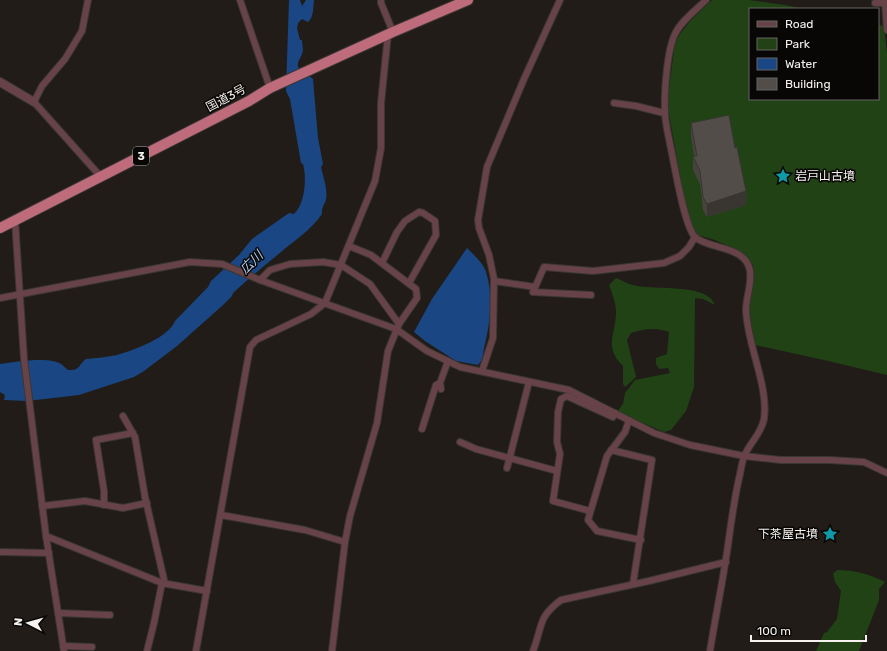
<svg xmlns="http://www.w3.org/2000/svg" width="887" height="651" viewBox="0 0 887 651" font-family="Rubik,'Noto Sans JP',sans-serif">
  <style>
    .green { fill: #204215 }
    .water { fill: #1a4783 }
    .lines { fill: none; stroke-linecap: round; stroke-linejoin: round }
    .minor-casing { stroke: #3a3632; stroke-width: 8 }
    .tertiary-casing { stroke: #3a3632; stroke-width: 10 }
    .trunk-casing { stroke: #3a3632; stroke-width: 12 }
    .minor { stroke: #674348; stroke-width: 6 }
    .tertiary { stroke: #674348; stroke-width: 8 }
    .trunk { stroke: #be6c7b; stroke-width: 10 }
    .wall { fill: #47423e }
    .shaded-wall { fill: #393632 }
    .building { fill: #524d48; stroke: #393632 }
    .labels { text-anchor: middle; stroke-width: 3; stroke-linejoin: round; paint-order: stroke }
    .shield { fill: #090706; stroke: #aeaba8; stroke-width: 1 }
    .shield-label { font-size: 11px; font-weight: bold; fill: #f4f1ee }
    .street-label { font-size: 12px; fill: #f4f1ee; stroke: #090706 }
    .poi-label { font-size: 12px; fill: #f4f1ee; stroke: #090706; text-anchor: start }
    .water-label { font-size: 13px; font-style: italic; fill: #b3cdf0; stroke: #090706 }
  </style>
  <rect width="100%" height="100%" fill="#211c18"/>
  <g class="green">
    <path d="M 712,0 L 749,0 L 785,5 L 805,9 L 750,9 L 750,99 L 878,99 L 878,25 L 884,26 L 887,53 L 887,375 L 824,360 L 755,345 L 749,315 L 754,273 L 753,265 L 742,253 L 715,240 L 698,235 L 693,228 L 684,198 L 669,114 L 668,95 L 675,43 L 680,34 L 691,20 Z"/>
    <path d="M 616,278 C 622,280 627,284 633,285 C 653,291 707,282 715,305 L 703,299 L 695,298 L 694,387 L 686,411 L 671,430 L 664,432 L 617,412 L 623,404 L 625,393 L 635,380 L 670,373 L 668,368 L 659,369 L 656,364 L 656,358 L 667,354 L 669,332 C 654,327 645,329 631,333 L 627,340 L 636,377 L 625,387 L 623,384 L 623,366 C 603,346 616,335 616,312 C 616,303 612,293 609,285 Z"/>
    <path d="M 837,570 C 854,570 870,574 885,582 L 879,589 L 879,600 L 859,651 L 816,651 L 824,633 L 827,632 L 837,619 L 841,591 L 835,582 L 833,574 Z"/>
  </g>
  <g class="water">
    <path d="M 289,0 L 300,0 L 302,6 L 306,0 L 314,0 C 313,7 314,17 308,22 L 302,19 L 298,23 L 297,28 L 300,40 L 302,40 C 302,45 304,50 302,54 C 300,59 297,62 298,67 L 313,79 L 318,138 L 323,164 L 321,167 C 323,177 328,189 326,199 C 325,204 321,208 322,214 C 311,230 295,240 281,252 C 264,266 248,279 233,293 L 232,296 L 223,305 L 177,346 L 144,371 L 134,377 L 79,395 L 27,401 L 4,400 L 5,395 L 0,392 L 0,364 C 13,362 50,356 61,364 C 63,365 65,368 68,370 C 80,371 78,365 86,359 C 97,358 107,357 117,355 C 134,350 168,338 175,321 L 208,287 L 211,281 L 239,255 L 252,239 L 289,213 L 294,214 C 305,204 307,178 303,164 L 301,163 L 290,99 L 286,91 Z"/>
    <path d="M 467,248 C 473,254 484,264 486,272 C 494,297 490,324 484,348 C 483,355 483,360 478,365 L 456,361 L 425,341 L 414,332 L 432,299 Z"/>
  </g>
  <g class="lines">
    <g class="minor-casing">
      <g id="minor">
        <path d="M 88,0 L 82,31 L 65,59 L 42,86 L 34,102 L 101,177"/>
        <path d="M 240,0 L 270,88"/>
        <path d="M 381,0 L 381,3 L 393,32"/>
        <path d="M 706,0 C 696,10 681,21 675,34 C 667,50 664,94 665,112 C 665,122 668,133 670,144 C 674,162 684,226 695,237 C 709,250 746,245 750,271 C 752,284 746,297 746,310 C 747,345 769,386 764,419 C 761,435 749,443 744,457 C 742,462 741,469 740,474 C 735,495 732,516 729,538 C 724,576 716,613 710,651"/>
        <path d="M 885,0 L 887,30"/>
        <path d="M 875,3 L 885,3"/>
        <path d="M 614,103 L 636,106 L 664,113"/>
        <path d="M 15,220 L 24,359 L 46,536 L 64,651"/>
        <path d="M 382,263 L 397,232 L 405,221 L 419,212 L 423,213 L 435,221 L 436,235 L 409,283"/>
        <path d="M 260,280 L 270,270 L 290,264 L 323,262 L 341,265 L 370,284 L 399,324"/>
        <path d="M 494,281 L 535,287"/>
        <path d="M 591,295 L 533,292 L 544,267 L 593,271 L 664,263 L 680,256 L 689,247 L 695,237"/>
        <path d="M 0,298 L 190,262 L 222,264 L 260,280 L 396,329 L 427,351 L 460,367 L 569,390 L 654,433 L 690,445 L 744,456 L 781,460 L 829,460 L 864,462 L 887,473"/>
        <path d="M 482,371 L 493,338 L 494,279 L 489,255 L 479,228 L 478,220 L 487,167 L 524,79 L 560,0"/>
        <path d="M 441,389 L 440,383 L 448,361"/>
        <path d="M 123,416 L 135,437 L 145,497 L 165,584"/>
        <path d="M 629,420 L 625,432 L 607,456 L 588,520 L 597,531 L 641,540"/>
        <path d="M 422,429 L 436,385 L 440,383"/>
        <path d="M 460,442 L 476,449 L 557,471"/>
        <path d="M 611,450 L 652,460 L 633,584"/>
        <path d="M 507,468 L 529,382"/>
        <path d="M 104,505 L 104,491 L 96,440 L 133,433"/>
        <path d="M 42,506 L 85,501 L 123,508 L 147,503"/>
        <path d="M 590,511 L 553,501 L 560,454 L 557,442 L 558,412 L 561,399 L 567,396 L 613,417 L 615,413"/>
        <path d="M 221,515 L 305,530 L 345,542"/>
        <path d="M 46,536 L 162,583 L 207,591"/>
        <path d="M 0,552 L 49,553"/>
        <path d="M 58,613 L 110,615"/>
        <path d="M 63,646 L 92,647"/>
        <path d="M 147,651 L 154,623 L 162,583"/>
        <path d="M 196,651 L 250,347 L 256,340 L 311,314 L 325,303 L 375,181 L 381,148 L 381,103 L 388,34"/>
        <path d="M 332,651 L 345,542 L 350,516 L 377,423 L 388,351 L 399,324 L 417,298 L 416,289 L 371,255 L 349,246"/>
        <path d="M 533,651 C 543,626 537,618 561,600 L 649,581 L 726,562"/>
      </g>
    </g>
    <g class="tertiary-casing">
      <path id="tertiary" d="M 0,82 L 34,102"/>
    </g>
    <g class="trunk-casing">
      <path id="trunk" d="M 0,228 L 249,101 L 270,88 L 393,32 L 468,0"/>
    </g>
    <use href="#minor" class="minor"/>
    <use href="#tertiary" class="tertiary"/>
    <use href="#trunk" class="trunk"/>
  </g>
  <path class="wall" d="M 691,123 L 746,205 L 707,217 L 703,210 L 700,184 L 693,170 L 693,156 L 694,156 L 691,137 Z"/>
  <path class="shaded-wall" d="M 746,191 L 746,205 L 707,217 L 707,204 Z"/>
  <path class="building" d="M 729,115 L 735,148 L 737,147 L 746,191 L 707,204 L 703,197 L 700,171 L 693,156 L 697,156 L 691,123 Z"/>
  <defs>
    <g id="sight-bare" transform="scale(1.2)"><path d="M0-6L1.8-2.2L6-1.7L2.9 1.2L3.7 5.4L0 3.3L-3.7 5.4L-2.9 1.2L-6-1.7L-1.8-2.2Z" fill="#0f9aa8" stroke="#090706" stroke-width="2.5" paint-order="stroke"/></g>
  </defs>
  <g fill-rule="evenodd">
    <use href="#sight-bare" x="783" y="176"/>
    <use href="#sight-bare" x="830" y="534"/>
  </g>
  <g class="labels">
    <rect class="shield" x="133" y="147" width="16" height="18" rx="3"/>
    <g class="shield-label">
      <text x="141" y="160">3</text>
    </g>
    <g class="street-label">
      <text transform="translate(226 98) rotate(-28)" y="4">国道3号</text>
    </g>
    <g class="poi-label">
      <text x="795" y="180">岩戸山古墳</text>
      <text x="818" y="538" text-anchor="end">下茶屋古墳</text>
    </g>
    <g class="water-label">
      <text transform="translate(251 262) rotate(-45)" y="5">広川</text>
    </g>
  </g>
  <rect x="749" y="8" width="130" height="92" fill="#090706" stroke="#676563"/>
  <rect x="757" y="21" width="20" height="6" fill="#674348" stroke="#676563"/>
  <text x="785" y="28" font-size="12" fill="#f4f1ee">Road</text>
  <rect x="757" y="38" width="20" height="12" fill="#204215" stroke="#676563"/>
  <text x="785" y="48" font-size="12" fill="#f4f1ee">Park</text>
  <rect x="757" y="58" width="20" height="12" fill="#1a4783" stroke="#676563"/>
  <text x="785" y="68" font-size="12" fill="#f4f1ee">Water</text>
  <rect x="757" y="78" width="20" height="12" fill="#524d48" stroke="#676563"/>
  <text x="785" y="88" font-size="12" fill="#f4f1ee">Building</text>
  <g transform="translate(28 623) rotate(276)" stroke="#090706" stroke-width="3" paint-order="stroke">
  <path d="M0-3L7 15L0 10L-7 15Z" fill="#f4f1ee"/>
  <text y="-6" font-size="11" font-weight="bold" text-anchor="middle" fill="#f4f1ee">N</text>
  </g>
  <path d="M751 635v6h115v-6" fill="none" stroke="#f4f1ee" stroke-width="2"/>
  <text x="757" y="635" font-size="12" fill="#f4f1ee" stroke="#090706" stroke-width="3" paint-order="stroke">100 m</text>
</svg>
